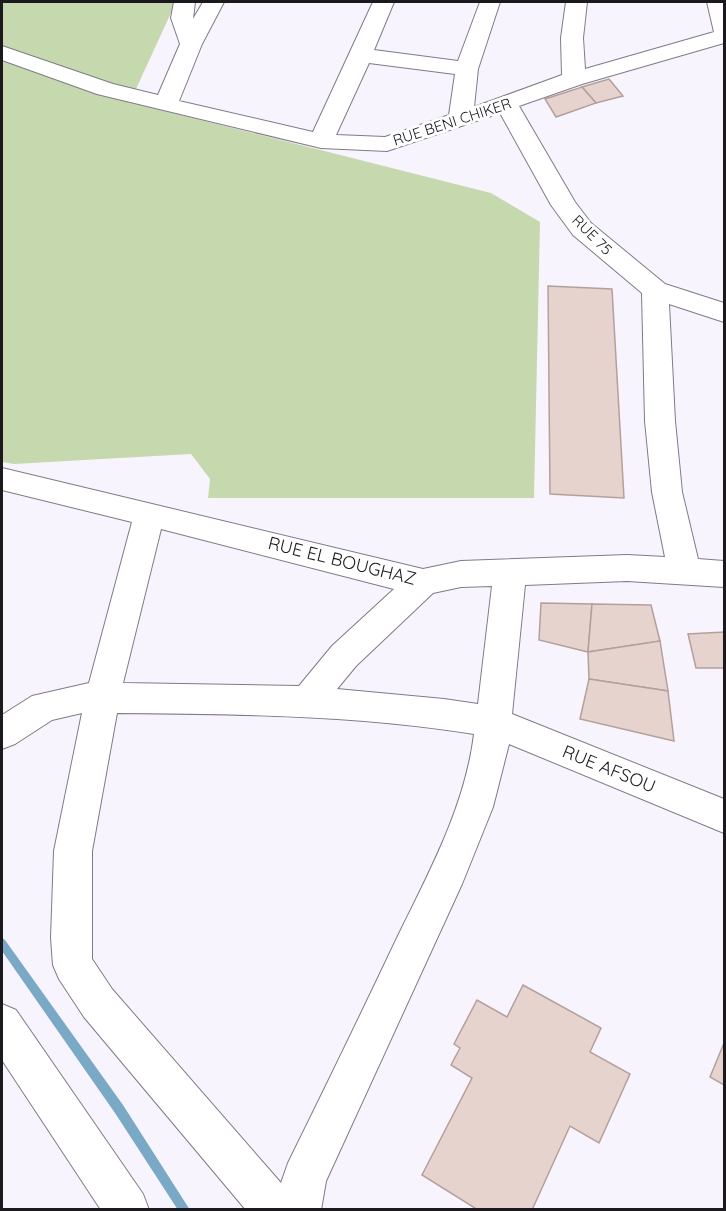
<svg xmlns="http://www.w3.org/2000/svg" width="726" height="1211" viewBox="0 0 726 1211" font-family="Quicksand,sans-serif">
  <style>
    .green { fill: #c6d9ae }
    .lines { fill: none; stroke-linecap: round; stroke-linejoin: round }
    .stream { fill: #79a9c4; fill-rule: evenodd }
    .building { fill: #e7d3ce; stroke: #b3a09b; stroke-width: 1.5 }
    .minor-casing { stroke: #807a88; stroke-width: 2 }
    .minor { fill: #fff; fill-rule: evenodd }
    .labels { text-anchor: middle; stroke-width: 6; stroke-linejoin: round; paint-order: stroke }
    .far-street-label { font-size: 15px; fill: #1b191e; stroke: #fff }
    .street-label { font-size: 18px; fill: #1b191e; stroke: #fff }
  </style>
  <rect width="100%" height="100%" fill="#f8f4fe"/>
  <path class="green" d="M 2,2 L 176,2 L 130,102 L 491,193 L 540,222 L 534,498 L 208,498 L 210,479 L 191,454 L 14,464 L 2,462 Z"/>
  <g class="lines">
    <path class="stream" d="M 2,938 L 5,940 L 123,1105 L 190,1210 L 178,1210 L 115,1113 L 2,951 Z"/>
  </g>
  <g class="building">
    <path d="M 609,79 L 623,96 L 596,103 L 582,87 Z"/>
    <path d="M 582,87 L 596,103 L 556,117 L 545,99 Z"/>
    <path d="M 548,286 L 612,289 L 624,498 L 550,494 Z"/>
    <path d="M 541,603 L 592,604 L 588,652 L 539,640 Z"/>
    <path d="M 592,604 L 651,605 L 660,641 L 588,652 Z"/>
    <path d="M 724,632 L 724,668 L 696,668 L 688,634 Z"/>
    <path d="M 660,641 L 668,691 L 589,679 L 588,652 Z"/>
    <path d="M 589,679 L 668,691 L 674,741 L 580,719 Z"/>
    <path d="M 523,985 L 601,1028 L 590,1052 L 630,1074 L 599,1143 L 570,1126 L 532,1210 L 478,1210 L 422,1175 L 472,1078 L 451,1065 L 460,1048 L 454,1044 L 477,1000 L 507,1017 Z"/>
    <path d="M 724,1043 L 724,1085 L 710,1077 Z"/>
  </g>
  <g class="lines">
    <g class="minor-casing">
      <g id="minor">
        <path d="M 174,2 L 195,2 L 193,19 L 203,2 L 224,2 L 202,44 L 179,101 L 313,132 L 373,2 L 394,2 L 374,50 L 458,61 L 480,2 L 500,2 L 478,69 L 474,107 L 562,75 L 561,38 L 566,2 L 587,2 L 583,38 L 585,69 L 714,32 L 707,2 L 724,2 L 724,43 L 582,84 L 519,106 L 575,202 L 591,223 L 665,284 L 724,303 L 724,322 L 669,304 L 675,421 L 682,492 L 698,559 L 724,561 L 724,587 L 627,581 L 525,585 L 512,714 L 724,799 L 724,833 L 509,744 L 493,807 L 462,884 L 326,1181 L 321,1210 L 246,1210 L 84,1017 L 59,979 L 53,965 L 51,938 L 54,851 L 82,713 L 52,720 L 15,744 L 2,749 L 2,715 L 32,696 L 89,683 L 132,522 L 2,490 L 2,468 L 423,569 L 461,561 L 627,555 L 665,557 L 652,492 L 645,421 L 642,293 L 573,235 L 551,205 L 500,113 L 387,151 L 321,148 L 97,94 L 2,60 L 2,46 L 113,84 L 158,95 L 180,44 L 171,18 ZM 369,63 L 455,74 L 449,115 L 385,137 L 336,135 ZM 161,529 L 394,589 L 332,646 L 299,686 L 123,683 ZM 492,586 L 478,704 L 444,699 L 337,689 L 356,666 L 433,593 L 461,587 ZM 117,713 C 236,714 356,715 474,734 C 465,808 427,876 395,942 C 360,1016 324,1090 288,1163 L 281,1183 L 112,989 L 92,959 L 92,851 Z"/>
        <path d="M 2,1004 L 16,1010 L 143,1194 L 149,1210 L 101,1210 L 2,1060 Z"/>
      </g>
    </g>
    <use href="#minor" class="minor"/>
  </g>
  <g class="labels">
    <g class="far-street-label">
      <text transform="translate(452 122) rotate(-18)" y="5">RUE BENI CHIKER</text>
      <text transform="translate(592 235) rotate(45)" y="5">RUE 75</text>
    </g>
    <g class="street-label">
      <text transform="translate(342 561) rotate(14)" y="6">RUE EL BOUGHAZ</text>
      <text transform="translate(609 769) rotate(22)" y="6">RUE AFSOU</text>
    </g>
  </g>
  <rect width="726" height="1211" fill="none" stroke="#1b191e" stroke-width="6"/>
</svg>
